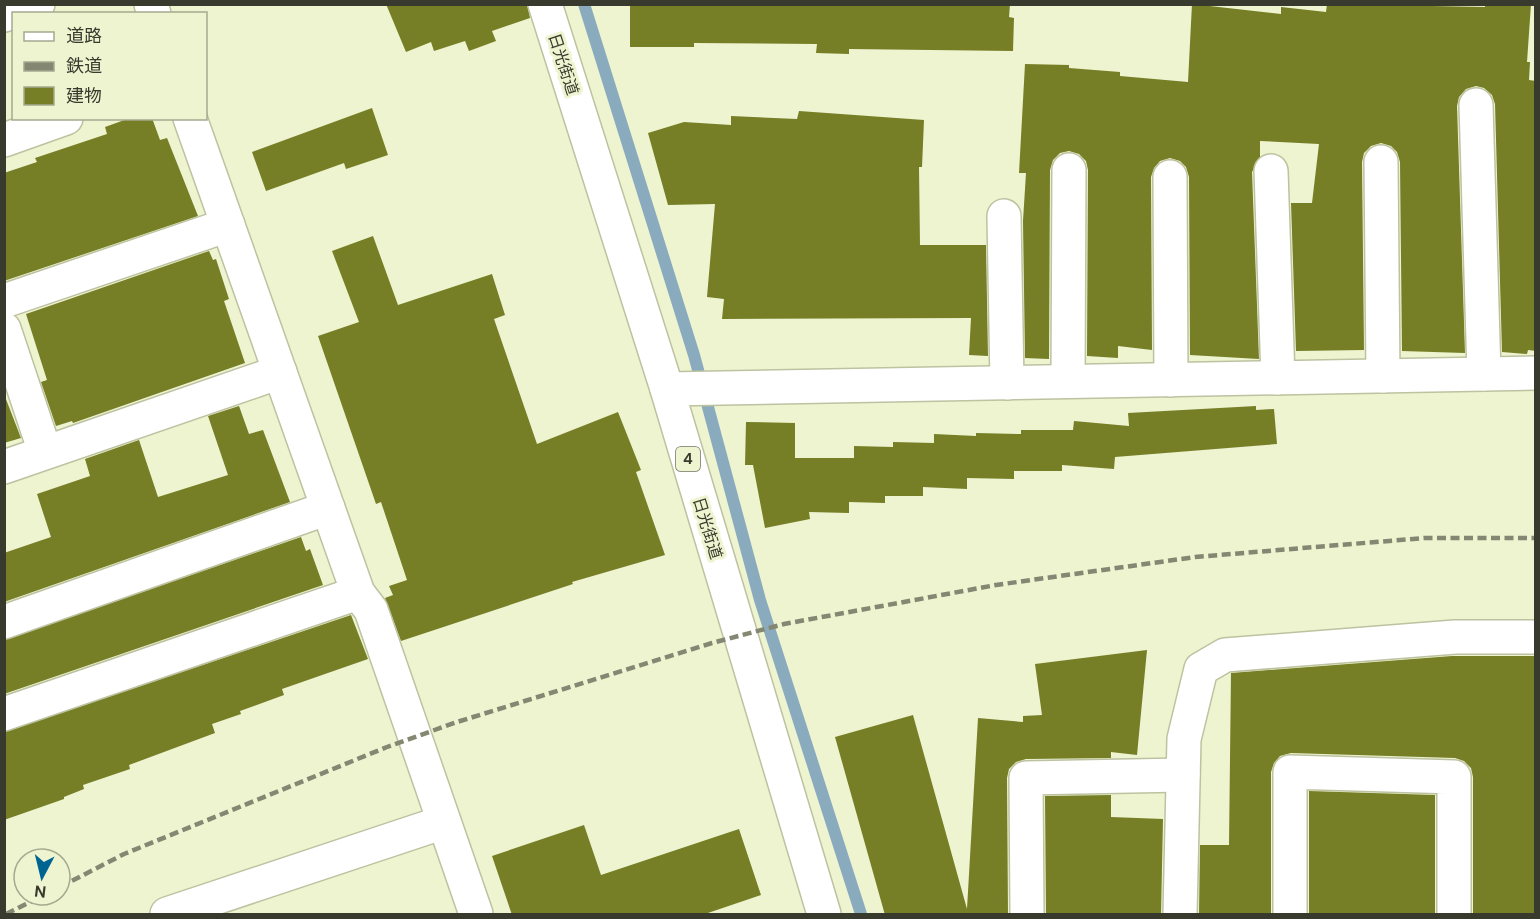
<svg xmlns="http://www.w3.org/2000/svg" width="1540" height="919" viewBox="0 0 1540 919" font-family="'DM Sans','Noto Sans JP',sans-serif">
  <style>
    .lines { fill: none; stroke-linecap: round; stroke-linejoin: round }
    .stream { stroke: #8aabbe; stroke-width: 12 }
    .building { fill: #767e26 }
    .minor-casing { stroke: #bdc2a0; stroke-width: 36 }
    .tertiary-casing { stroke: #bdc2a0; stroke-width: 36 }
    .trunk-casing { stroke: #bdc2a0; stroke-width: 36 }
    .minor { stroke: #fff; stroke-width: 33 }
    .tertiary { stroke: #fff; stroke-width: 33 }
    .trunk { stroke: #fff; stroke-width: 33 }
    .rail { stroke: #848771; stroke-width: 4.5; stroke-dasharray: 9 4.5; stroke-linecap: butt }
    .labels { text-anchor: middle; stroke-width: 6; stroke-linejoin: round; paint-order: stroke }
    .shield { fill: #eef3d0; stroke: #6f725e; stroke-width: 1.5 }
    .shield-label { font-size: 15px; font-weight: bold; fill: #383a2d }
    .street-label { font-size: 16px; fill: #383a2d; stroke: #eef3d0 }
  </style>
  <rect width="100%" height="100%" fill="#eef3d0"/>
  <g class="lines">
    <path class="stream" d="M 584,4 L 694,355 L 760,600 L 861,914"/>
  </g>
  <g class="building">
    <path d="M 386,4 L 527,4 L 530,18 L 492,31 L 496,41 L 469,51 L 465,41 L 434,51 L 431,42 L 406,52 Z"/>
    <path d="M 630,4 L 1010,4 L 1009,17 L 1014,18 L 1013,51 L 849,49 L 849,54 L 816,53 L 817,44 L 694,43 L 694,47 L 630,47 Z"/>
    <path d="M 1192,4 L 1281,14 L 1281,7 L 1326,12 L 1327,4 L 1485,7 L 1485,4 L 1531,4 L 1527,62 L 1530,62 L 1529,80 L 1536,81 L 1536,351 L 1528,350 L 1527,354 L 1502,352 L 1495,104 L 1492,95 L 1484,88 L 1476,86 L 1466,89 L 1459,97 L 1457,106 L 1465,353 L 1402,351 L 1400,162 L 1397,152 L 1391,146 L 1381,143 L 1371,146 L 1364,153 L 1362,162 L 1364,350 L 1296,351 L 1291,203 L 1312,203 L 1319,144 L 1260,141 L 1260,157 L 1252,172 L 1259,359 L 1190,355 L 1189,177 L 1186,167 L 1180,161 L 1170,158 L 1160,161 L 1154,168 L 1151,177 L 1152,350 L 1118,346 L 1118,358 L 1087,356 L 1088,170 L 1086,161 L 1079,154 L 1069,151 L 1060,153 L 1053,160 L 1050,170 L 1049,359 L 1025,358 L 1023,221 L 1026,173 L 1019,173 L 1025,64 L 1069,65 L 1069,68 L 1120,72 L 1120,76 L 1188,82 Z"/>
    <path d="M 372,108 L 388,155 L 346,169 L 344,163 L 266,191 L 252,152 Z"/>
    <path d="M 799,111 L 924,120 L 922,167 L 919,167 L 920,245 L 986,245 L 988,356 L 969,355 L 971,318 L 722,319 L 724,299 L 707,297 L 715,204 L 668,205 L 648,133 L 684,122 L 731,125 L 731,116 L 797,119 Z"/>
    <path d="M 130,118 L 152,118 L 160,140 L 167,138 L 198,216 L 4,281 L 4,173 L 37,162 L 35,158 L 107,134 L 105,127 Z"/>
    <path d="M 373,236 L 398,305 L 492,274 L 505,315 L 494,319 L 537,444 L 618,412 L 641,470 L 636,472 L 665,555 L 572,582 L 573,584 L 401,641 L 385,598 L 393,595 L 389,586 L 407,580 L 381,502 L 376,504 L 318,336 L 359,322 L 332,251 Z"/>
    <path d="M 209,251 L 213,260 L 216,259 L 229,299 L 224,301 L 245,363 L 73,423 L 72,421 L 56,426 L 41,382 L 47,380 L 26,314 Z"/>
    <path d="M 4,394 L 21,438 L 4,443 Z"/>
    <path d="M 239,406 L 249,434 L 263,430 L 290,502 L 4,602 L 4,553 L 51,537 L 37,494 L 90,476 L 85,459 L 139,440 L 158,497 L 228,475 L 208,416 Z"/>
    <path d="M 1256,406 L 1256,410 L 1274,409 L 1277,444 L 1115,457 L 1114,469 L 1062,465 L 1062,471 L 1014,471 L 1014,479 L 967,478 L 967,489 L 923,487 L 923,496 L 885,496 L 885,503 L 849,502 L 849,513 L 809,512 L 810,519 L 765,528 L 753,465 L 745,465 L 746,422 L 795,423 L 795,458 L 854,458 L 854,446 L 893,447 L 893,442 L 934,443 L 934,434 L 976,436 L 976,433 L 1021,434 L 1021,430 L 1073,430 L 1074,421 L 1129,426 L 1128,413 Z"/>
    <path d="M 301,537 L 306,551 L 310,549 L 323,585 L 4,694 L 4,640 Z"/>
    <path d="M 351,615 L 368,659 L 282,689 L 284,695 L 240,711 L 241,714 L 212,724 L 215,733 L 129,765 L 130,769 L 83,785 L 84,789 L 64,797 L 64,799 L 4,820 L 4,732 Z"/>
    <path d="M 1147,650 L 1137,755 L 1111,752 L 1111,758 L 1026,759 L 1016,762 L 1009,769 L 1007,778 L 1008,915 L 885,915 L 835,737 L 913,715 L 967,909 L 978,718 L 1023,722 L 1023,716 L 1042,715 L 1035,664 Z"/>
    <path d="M 1452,656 L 1536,656 L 1536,914 L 1473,915 L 1473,777 L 1471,768 L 1464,761 L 1455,758 L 1291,753 L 1280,756 L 1274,763 L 1271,772 L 1271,915 L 1199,915 L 1200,845 L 1229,845 L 1231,673 Z"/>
    <path d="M 1309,791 L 1435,795 L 1435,915 L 1309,915 Z"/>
    <path d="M 1111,795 L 1111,817 L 1163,819 L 1161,915 L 1046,915 L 1045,796 Z"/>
    <path d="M 584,825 L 601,875 L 739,829 L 761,895 L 702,915 L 512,915 L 492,856 Z"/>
  </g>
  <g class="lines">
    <g class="minor-casing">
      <g id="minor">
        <path d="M 151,4 L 154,14"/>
        <path d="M 1476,105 L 1484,374"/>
        <path d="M 190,118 L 358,593 L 371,610 L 476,914"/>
        <path d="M 4,140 L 66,118"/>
        <path d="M 1381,162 L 1383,376"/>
        <path d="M 1271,171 L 1278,378"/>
        <path d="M 1170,177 L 1171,380"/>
        <path d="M 1004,216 L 1007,383"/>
        <path d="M 4,301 L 228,225"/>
        <path d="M 4,329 L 45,452"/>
        <path d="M 1068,381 L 1069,170"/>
        <path d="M 667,389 L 1536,373"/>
        <path d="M 4,467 L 280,372"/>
        <path d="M 4,622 L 328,508"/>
        <path d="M 4,714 L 358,593"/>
        <path d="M 167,914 L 444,822"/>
        <path d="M 1027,914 L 1026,778 L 1183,775"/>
        <path d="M 1180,914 L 1184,739 L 1201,669 L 1225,655 L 1455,637 L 1536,637"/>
        <path d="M 1290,914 L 1290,772 L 1454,777 L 1454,914"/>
      </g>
    </g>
    <g class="tertiary-casing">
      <path id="tertiary" d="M 4,15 L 38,4"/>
    </g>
    <g class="trunk-casing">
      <path id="trunk" d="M 545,4 L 667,389 L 824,914"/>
    </g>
    <use href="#minor" class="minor"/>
    <use href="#tertiary" class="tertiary"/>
    <use href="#trunk" class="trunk"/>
    <g class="rail">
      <path d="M 60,887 L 124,854 L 387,747 L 457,722 L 712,643 L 784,624 L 996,585 L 1195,557 L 1424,538 L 1536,538"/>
      <path d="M 6,914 L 44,895"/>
    </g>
  </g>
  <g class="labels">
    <rect class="shield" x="676" y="447" width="24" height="24" rx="4.5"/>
    <g class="shield-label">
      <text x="688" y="464">4</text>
    </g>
    <g class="street-label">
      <text transform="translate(564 64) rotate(72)" y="6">日光街道</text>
      <text transform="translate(708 528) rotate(73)" y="6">日光街道</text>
    </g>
  </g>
  <rect width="1540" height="919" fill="none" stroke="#383a2d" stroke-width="12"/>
  <rect x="12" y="12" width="195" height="108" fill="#eef3d0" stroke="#a5a98f" stroke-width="1.5"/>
  <rect x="24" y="32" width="30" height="9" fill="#ffffff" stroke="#a5a98f" stroke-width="1.5"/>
  <text x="66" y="42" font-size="18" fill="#383a2d">道路</text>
  <rect x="24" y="62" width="30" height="9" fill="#848771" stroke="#a5a98f" stroke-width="1.5"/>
  <text x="66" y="72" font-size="18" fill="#383a2d">鉄道</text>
  <rect x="24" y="87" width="30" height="18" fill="#767e26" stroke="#a5a98f" stroke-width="1.5"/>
  <text x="66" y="102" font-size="18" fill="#383a2d">建物</text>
  <g transform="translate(42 877) rotate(187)"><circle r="28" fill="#eef3d0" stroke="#a5a98f" stroke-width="1.5"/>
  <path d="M0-4.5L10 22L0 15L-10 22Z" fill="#006493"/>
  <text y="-9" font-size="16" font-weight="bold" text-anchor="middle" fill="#383a2d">N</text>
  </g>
</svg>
